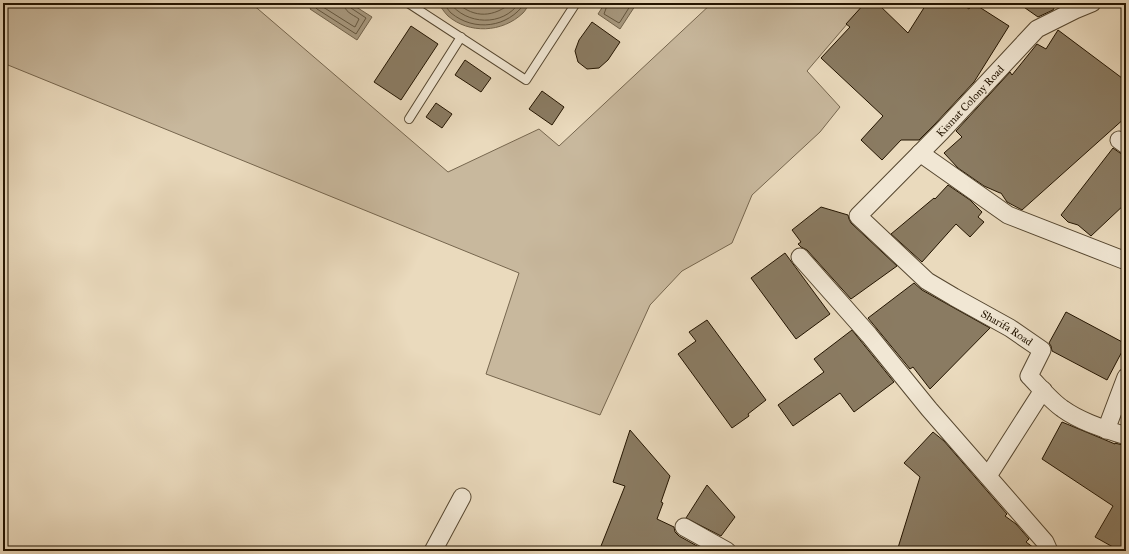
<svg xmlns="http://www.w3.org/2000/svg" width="1129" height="554" viewBox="0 0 1129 554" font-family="'IM FELL Great Primer',serif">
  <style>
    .green { fill: #c8b89d; stroke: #76664e }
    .water { fill: #a6977d; stroke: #72634b }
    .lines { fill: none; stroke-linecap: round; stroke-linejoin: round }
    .shore { stroke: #64563e; stroke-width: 1 }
    .building { fill: #8a7b62; stroke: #231400 }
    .lane-casing { stroke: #55462f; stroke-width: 10 }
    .street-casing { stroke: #55462f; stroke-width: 19 }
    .lane { stroke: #f1e7d4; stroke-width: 8 }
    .street { stroke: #f1e7d4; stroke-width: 17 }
    .labels { text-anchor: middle; stroke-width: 3.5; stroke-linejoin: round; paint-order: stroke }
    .street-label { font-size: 11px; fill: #231400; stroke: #f1e7d4 }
  </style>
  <rect width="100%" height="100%" fill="#eadabd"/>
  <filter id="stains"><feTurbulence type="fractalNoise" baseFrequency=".005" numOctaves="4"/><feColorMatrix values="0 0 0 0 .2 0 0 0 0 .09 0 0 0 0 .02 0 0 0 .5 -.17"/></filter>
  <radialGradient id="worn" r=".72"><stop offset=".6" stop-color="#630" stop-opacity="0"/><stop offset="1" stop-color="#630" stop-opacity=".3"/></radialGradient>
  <path class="green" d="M 3,3 L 251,3 L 448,172 L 539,129 L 559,146 L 712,3 L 865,3 L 807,71 L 840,107 L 820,132 L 752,195 L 732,243 L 682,271 L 650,305 L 600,415 L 486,374 L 519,273 L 3,63 Z"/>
  <g class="water">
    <path d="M 314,3 L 350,3 L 372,17 L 357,40 L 310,9 Z"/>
    <path d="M 438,3 L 530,3 C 528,6 525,11 523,13 C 502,33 469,34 448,16 C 444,12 441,7 438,3 Z"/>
    <path d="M 605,3 L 637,3 L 620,29 L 598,14 Z"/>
  </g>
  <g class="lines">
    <g class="shore">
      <path d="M 317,3 L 316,8 L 317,9 L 356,34 L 366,18 L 351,8 L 349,3"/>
      <path d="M 322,3 L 323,7 L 353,26 L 355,27 L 359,19 C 352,14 344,12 344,3"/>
      <path d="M 443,3 C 446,6 448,10 451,13 C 474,32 508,28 525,3"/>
      <path d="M 450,3 C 466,25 503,27 519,3"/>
      <path d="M 457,3 C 475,19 494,17 511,3"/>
      <path d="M 608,3 L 604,14 L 619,23 L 620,22 L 632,3"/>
    </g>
  </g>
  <g class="building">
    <path d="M 865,3 L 877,3 L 908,33 L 927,3 L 960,3 L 969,9 L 973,3 L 1009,26 L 974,82 L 935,124 L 919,140 L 901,140 L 882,160 L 861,140 L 883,116 L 821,58 L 850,27 L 846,24 Z"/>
    <path d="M 1018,3 L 1057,3 L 1053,10 L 1038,17 Z"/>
    <path d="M 592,22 L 620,42 L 608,60 L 599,68 L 587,69 L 578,62 L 575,51 L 579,40 Z"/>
    <path d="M 411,26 L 438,44 L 401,100 L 374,82 Z"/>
    <path d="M 1058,30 L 1126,81 L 1126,117 L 1022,210 L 1007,202 L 1001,193 L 1000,193 L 984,186 L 958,168 L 944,153 L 962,137 L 956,131 L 1010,72 L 1012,75 L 1037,44 L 1046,49 Z"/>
    <path d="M 465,60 L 491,78 L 481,92 L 455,75 Z"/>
    <path d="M 542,91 L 564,107 L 552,125 L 529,109 Z"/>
    <path d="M 436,103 L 452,114 L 442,128 L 426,117 Z"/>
    <path d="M 1113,148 L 1120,153 L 1126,155 L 1126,203 L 1091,236 L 1078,225 L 1068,222 L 1061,215 Z"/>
    <path d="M 948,185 L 970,200 L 982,212 L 978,217 L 984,222 L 970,237 L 956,224 L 922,262 L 891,234 L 934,198 L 935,199 Z"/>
    <path d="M 821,207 L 848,215 L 849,219 L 851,223 L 897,266 L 851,299 L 807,250 L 801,247 L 798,244 L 801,242 L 792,230 Z"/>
    <path d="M 785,253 L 830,314 L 796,339 L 751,278 Z"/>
    <path d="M 914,283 L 922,290 L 990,328 L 930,389 L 913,367 L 910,369 L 868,318 Z"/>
    <path d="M 1066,312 L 1126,344 L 1107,380 L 1052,351 L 1051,346 L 1049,343 Z"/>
    <path d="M 707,320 L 766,400 L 748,414 L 749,416 L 732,428 L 678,354 L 696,341 L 689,332 Z"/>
    <path d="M 852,330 L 894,382 L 854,412 L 840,393 L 793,426 L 778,405 L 824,372 L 814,359 Z"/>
    <path d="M 1062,422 L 1103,439 L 1115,444 L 1115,443 L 1126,446 L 1126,551 L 1120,551 L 1095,537 L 1113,506 L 1042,459 Z"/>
    <path d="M 630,430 L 670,476 L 661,502 L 663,503 L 657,519 L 674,527 L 675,532 L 679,536 L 706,551 L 599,551 L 625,486 L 613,482 Z"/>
    <path d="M 933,432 L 944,441 L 1007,514 L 1005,516 L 1016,524 L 1029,539 L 1026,542 L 1038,551 L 897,551 L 920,477 L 904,463 Z"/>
    <path d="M 707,485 L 735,517 L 721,536 L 686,518 Z"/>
  </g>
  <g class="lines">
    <g class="lane-casing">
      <g id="lane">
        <path d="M 408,3 L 526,80 L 576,3"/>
        <path d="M 409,119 L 461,37"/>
      </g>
    </g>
    <g class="street-casing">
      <g id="street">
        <path id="s1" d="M 1092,3 L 1075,10 L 1037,29 L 942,131 L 858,216 L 927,281 L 954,297 L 1010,328 L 1042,350 L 1029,376 C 1039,386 1051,401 1063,409 C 1081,422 1105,429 1126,436"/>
        <path d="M 1119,140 L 1126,145"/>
        <path d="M 920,153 L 1008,215 L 1126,261"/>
        <path d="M 800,257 L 869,335 L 929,409 L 1045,542 L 1049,551"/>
        <path d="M 1106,430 L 1126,377"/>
        <path d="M 988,476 L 1043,390"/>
        <path d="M 684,527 L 727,551"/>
        <path d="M 433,551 L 462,497"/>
      </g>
    </g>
    <use href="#lane" class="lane"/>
    <use href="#street" class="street"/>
  </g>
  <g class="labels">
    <g class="street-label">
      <text transform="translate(970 101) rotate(-47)" y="4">Kismat Colony Road</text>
      <text dy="4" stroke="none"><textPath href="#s1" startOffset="507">Sharifa Road</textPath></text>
    </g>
  </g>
  <rect width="1129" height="554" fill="none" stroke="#eadabd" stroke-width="16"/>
  <rect x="4" y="4" width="1121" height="546" fill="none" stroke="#231400" stroke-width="2"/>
  <rect x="8" y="8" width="1113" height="538" fill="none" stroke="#231400"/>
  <rect width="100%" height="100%" filter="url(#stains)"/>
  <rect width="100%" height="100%" fill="url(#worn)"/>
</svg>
